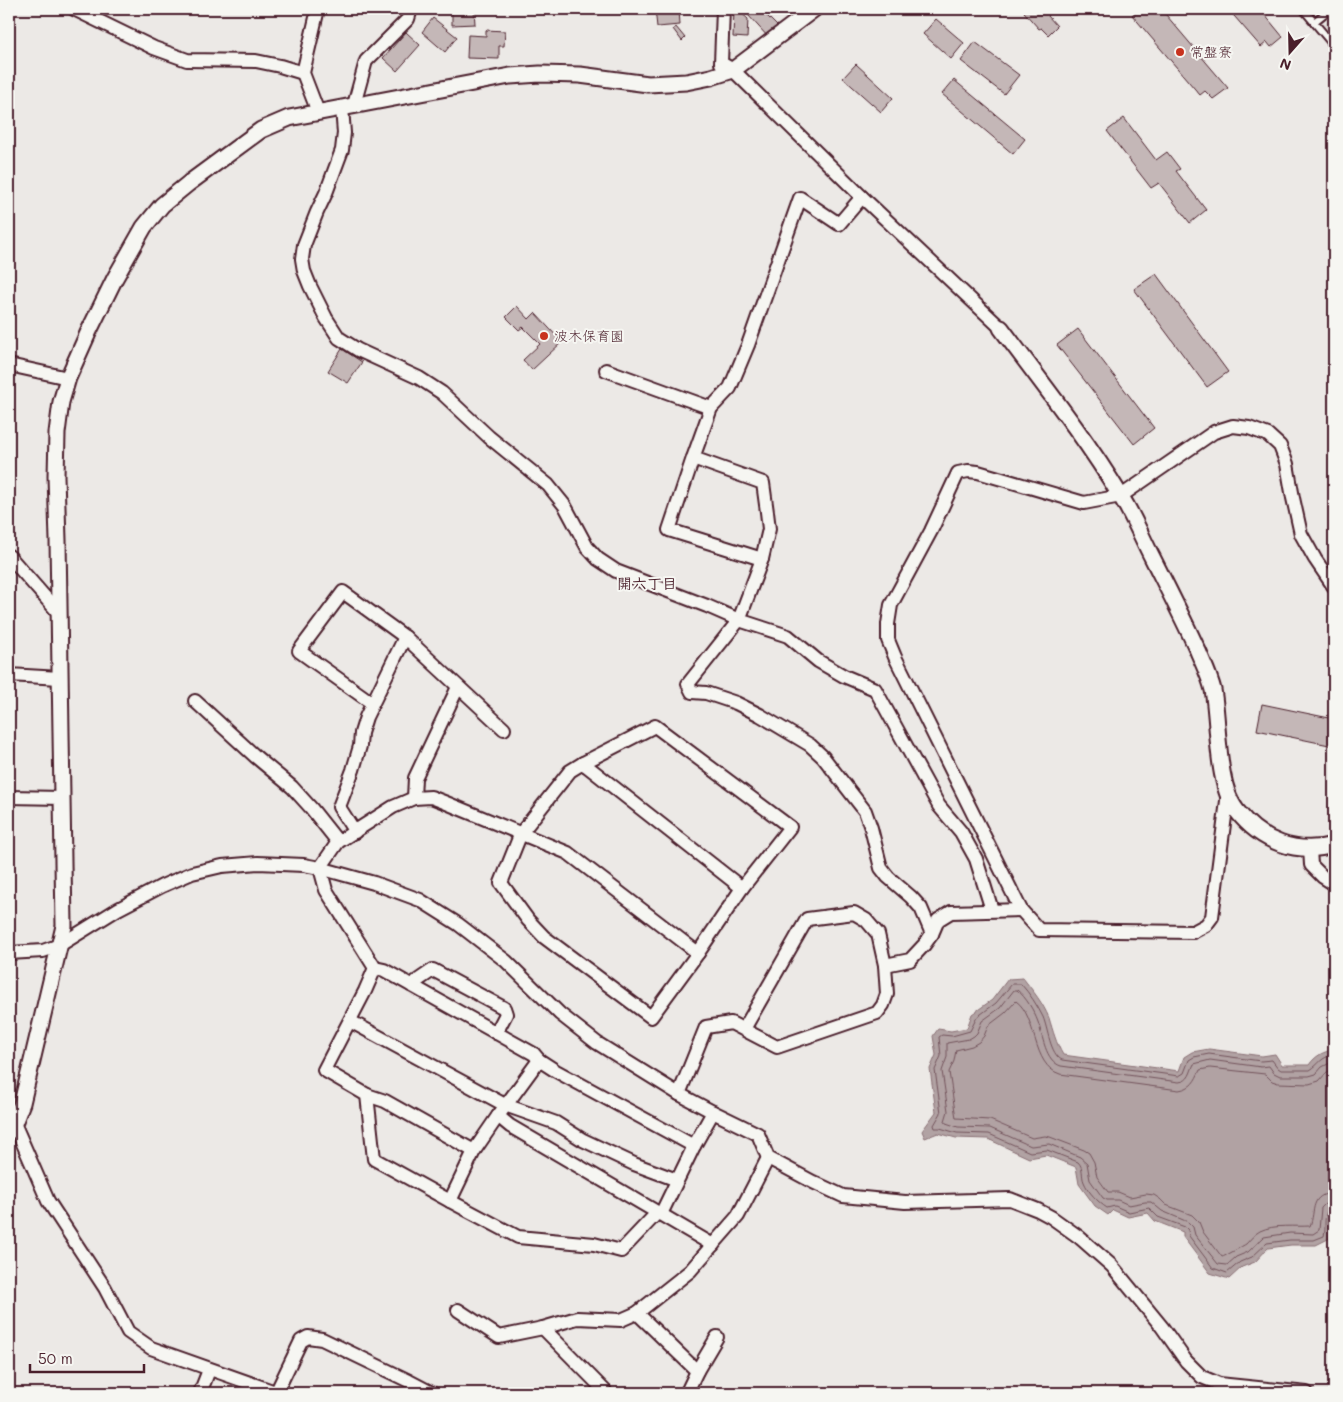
<svg xmlns="http://www.w3.org/2000/svg" width="1343" height="1402" viewBox="0 0 1343 1402" font-family="Mali,'Klee One',sans-serif">
  <style>
    .built { fill: #e0dad8 }
    .water { fill: #b1a2a3; stroke: #886e73 }
    .lines { fill: none; stroke-linecap: round; stroke-linejoin: round }
    .shore { stroke: #73535b; stroke-width: 1 }
    .building { fill: #c4b7b7; stroke: #4a1f2b }
    .service-casing { stroke: #4a1f2b; stroke-width: 10 }
    .minor-casing { stroke: #4a1f2b; stroke-width: 16 }
    .tertiary-casing { stroke: #4a1f2b; stroke-width: 19 }
    .service { stroke: #f6f6f2; stroke-width: 6 }
    .minor { stroke: #f6f6f2; stroke-width: 12 }
    .tertiary { stroke: #f6f6f2; stroke-width: 15 }
    .poi-dot { fill: #c8321e; stroke: #f6f6f2; stroke-width: 2 }
    .labels { text-anchor: middle; stroke-width: 4; stroke-linejoin: round; paint-order: stroke }
    .poi-label { font-size: 14px; fill: #4a1f2b; stroke: #f6f6f2; text-anchor: start }
    .neighbourhood-label { font-size: 15px; font-weight: bold; fill: #4a1f2b; stroke: #f6f6f2 }
  </style>
  <rect width="100%" height="100%" fill="#ece9e6"/>
  <filter id="ink" filterUnits="userSpaceOnUse"><feTurbulence type="fractalNoise" baseFrequency=".02" numOctaves="2"/><feDisplacementMap in="SourceGraphic" scale="10" xChannelSelector="R" yChannelSelector="G"/><feConvolveMatrix kernelMatrix="1 2 1 2 8 2 1 2 1" color-interpolation-filters="sRGB"/></filter>
  <g filter="url(#ink)">
    <path class="built" d="M 1334,16 L 1334,37 L 1323,25 Z"/>
    <path class="water" d="M 1023,978 C 1033,991 1043,1003 1049,1018 C 1053,1031 1056,1043 1063,1055 L 1179,1071 L 1184,1057 L 1192,1052 L 1209,1049 L 1262,1056 L 1275,1054 L 1282,1065 L 1309,1065 C 1315,1056 1324,1051 1334,1050 L 1334,1210 L 1331,1213 L 1330,1238 L 1316,1245 L 1291,1245 L 1268,1248 L 1255,1262 L 1242,1267 L 1229,1279 L 1210,1273 L 1183,1237 L 1183,1232 L 1155,1221 L 1148,1213 L 1128,1217 L 1113,1210 L 1108,1215 L 1095,1206 L 1079,1184 L 1076,1167 L 1046,1155 L 1029,1158 L 988,1139 L 956,1138 L 938,1133 L 925,1138 L 922,1131 L 936,1112 L 930,1069 L 936,1055 L 933,1036 L 938,1029 L 951,1031 L 967,1028 L 972,1014 L 992,1000 L 1008,979 Z"/>
    <g class="lines">
      <g class="shore">
        <path d="M 1334,1055 C 1320,1057 1320,1064 1310,1070 L 1281,1070 L 1278,1068 L 1272,1060 L 1261,1061 L 1209,1054 L 1194,1057 L 1189,1060 L 1184,1073 L 1179,1076 L 1062,1060 C 1050,1054 1048,1029 1043,1017 C 1037,1005 1030,994 1021,984 L 1012,984 L 996,1003 L 977,1017 L 970,1031 L 952,1036 L 942,1035 L 939,1037 L 941,1056 L 935,1070 L 941,1113 L 934,1125 L 935,1128 L 940,1128 L 957,1133 L 989,1134 L 1030,1152 L 1047,1150 L 1078,1162 C 1084,1168 1081,1175 1084,1182 C 1088,1192 1098,1202 1107,1208 L 1115,1206 L 1129,1212 L 1149,1208 L 1158,1217 L 1185,1227 L 1188,1230 L 1189,1236 L 1213,1268 L 1227,1273 L 1240,1262 L 1252,1257 L 1267,1243 L 1290,1240 L 1314,1240 L 1324,1236 C 1327,1226 1321,1209 1334,1207"/>
        <path d="M 1334,1061 L 1322,1067 L 1316,1074 L 1309,1076 L 1280,1076 L 1274,1073 L 1269,1066 L 1261,1067 L 1210,1060 L 1194,1064 C 1190,1072 1190,1081 1179,1082 L 1061,1066 C 1045,1061 1043,1036 1038,1022 C 1034,1011 1026,997 1017,990 L 1014,990 L 1000,1008 L 982,1021 L 977,1033 L 974,1036 L 969,1039 L 947,1043 L 947,1057 L 942,1071 L 948,1111 L 945,1121 L 946,1123 L 958,1127 L 990,1128 L 1031,1146 L 1049,1144 L 1080,1157 L 1087,1163 L 1090,1180 L 1103,1198 L 1107,1200 L 1118,1200 L 1129,1205 L 1145,1202 L 1151,1202 L 1162,1211 L 1188,1222 L 1193,1227 L 1195,1235 L 1218,1264 L 1227,1265 L 1236,1257 L 1248,1252 L 1264,1237 L 1290,1233 L 1313,1234 L 1319,1230 L 1321,1208 L 1327,1202 L 1334,1201"/>
        <path d="M 1334,1069 L 1327,1072 L 1319,1081 L 1309,1084 L 1278,1083 L 1272,1081 L 1265,1074 L 1210,1068 L 1200,1070 C 1195,1081 1192,1088 1179,1090 L 1060,1074 C 1031,1065 1038,1017 1016,1001 L 1005,1013 L 988,1026 L 984,1036 L 979,1042 L 972,1046 L 956,1050 L 954,1061 L 949,1072 L 956,1118 L 990,1120 L 1032,1138 L 1045,1136 L 1050,1137 L 1084,1150 L 1089,1153 L 1094,1162 L 1097,1177 L 1108,1192 L 1118,1192 L 1130,1197 L 1146,1194 L 1154,1195 L 1160,1199 L 1166,1205 L 1192,1215 L 1199,1222 L 1203,1232 L 1222,1257 C 1224,1257 1244,1245 1246,1244 C 1250,1240 1254,1234 1260,1231 C 1274,1224 1295,1227 1310,1226 C 1316,1211 1309,1194 1334,1193"/>
      </g>
    </g>
    <g class="building">
      <path d="M 452,9 L 474,9 L 475,24 L 452,25 Z"/>
      <path d="M 655,9 L 679,9 L 680,25 L 657,27 Z"/>
      <path d="M 687,9 L 704,9 L 704,12 L 687,13 Z"/>
      <path d="M 734,9 L 737,9 L 748,19 L 747,38 L 733,37 Z"/>
      <path d="M 755,9 L 760,9 L 779,28 L 769,38 L 748,15 Z"/>
      <path d="M 1027,9 L 1049,9 L 1052,12 L 1048,16 L 1057,26 L 1048,35 L 1041,28 L 1039,29 L 1024,12 Z"/>
      <path d="M 1140,9 L 1161,9 L 1228,88 L 1213,99 L 1205,91 L 1200,95 L 1132,15 Z"/>
      <path d="M 1228,9 L 1260,9 L 1283,37 L 1271,47 L 1267,42 L 1261,47 Z"/>
      <path d="M 433,18 L 457,37 L 445,52 L 422,32 Z"/>
      <path d="M 936,19 L 964,43 L 951,59 L 923,34 Z"/>
      <path d="M 676,27 L 685,38 L 682,41 L 673,29 Z"/>
      <path d="M 486,30 L 505,31 L 504,46 L 499,46 L 499,59 L 467,58 L 468,35 L 486,36 Z"/>
      <path d="M 406,32 L 420,45 L 397,71 L 383,58 Z"/>
      <path d="M 975,42 L 1019,75 L 1004,94 L 961,61 Z"/>
      <path d="M 856,64 L 893,98 L 881,112 L 843,78 Z"/>
      <path d="M 954,80 L 1025,139 L 1013,154 L 942,94 Z"/>
      <path d="M 1124,118 L 1156,160 L 1167,152 L 1180,169 L 1176,171 L 1206,210 L 1190,223 L 1159,183 L 1151,188 L 1107,131 Z"/>
      <path d="M 1156,274 L 1228,372 L 1207,387 L 1134,289 Z"/>
      <path d="M 517,306 L 529,319 L 535,313 L 562,342 L 532,370 L 523,360 L 540,344 L 523,327 L 519,330 L 506,317 Z"/>
      <path d="M 1078,329 L 1154,428 L 1134,444 L 1057,345 Z"/>
      <path d="M 342,349 L 362,362 L 348,383 L 328,371 Z"/>
      <path d="M 1262,704 L 1334,719 L 1334,746 L 1257,730 Z"/>
    </g>
    <g class="lines">
      <g class="service-casing">
        <g id="service">
          <path d="M 1303,9 L 1334,46"/>
          <path d="M 1314,22 L 1330,9"/>
        </g>
      </g>
      <g class="minor-casing">
        <g id="minor">
          <path d="M 74,9 L 154,48 L 187,60 L 256,61 L 280,66 L 303,73"/>
          <path d="M 723,9 L 721,63 L 733,70 L 862,197 L 1001,328"/>
          <path d="M 354,105 L 366,61 L 408,19 L 411,9"/>
          <path d="M 342,108 L 344,133 L 342,150 L 326,193 L 317,212 L 304,245 L 302,259 L 304,271 L 310,286 L 326,318 L 339,338 L 358,350 L 419,378 L 442,393 L 489,437 L 548,485 L 565,506 L 587,547 L 598,559 L 616,571 L 707,606 L 739,620 L 788,636 L 818,661 L 844,676 L 875,689 L 939,806 L 961,832 L 976,859 L 992,910"/>
          <path d="M 318,112 L 303,73 L 318,9"/>
          <path d="M 9,365 L 68,378"/>
          <path d="M 606,370 L 711,408"/>
          <path d="M 693,458 L 763,483 L 767,512 L 769,529 L 762,559 L 739,620 L 688,684 L 692,692 L 706,693 L 736,703 L 760,715 L 810,745 L 823,757 L 865,811 L 871,828 L 881,868 L 888,877 L 911,897 L 921,908 L 932,934"/>
          <path d="M 9,556 L 58,612"/>
          <path d="M 762,559 L 669,530 L 693,458 L 711,408 L 730,388 L 748,345 L 800,198 L 839,224 L 862,197"/>
          <path d="M 9,675 L 60,678"/>
          <path d="M 195,701 L 256,757 L 292,787 L 311,808 L 338,842"/>
          <path d="M 372,703 L 299,651 L 343,592 L 405,637 L 504,729"/>
          <path d="M 655,726 L 790,827 L 742,888 L 698,953 L 651,1017 L 544,937 L 528,920 L 501,883 L 521,833 L 570,771 L 583,763 Z"/>
          <path d="M 583,763 L 742,888"/>
          <path d="M 1228,793 L 1212,917 L 1206,925 L 1193,932 L 1039,930 L 1021,910 L 895,657 L 888,640 L 888,624 L 891,605 L 931,531 L 958,473 L 968,471 L 978,472 L 1084,503 L 1121,496 L 1214,432 L 1233,426 L 1249,428 L 1268,435 L 1280,446 L 1287,464 L 1293,498 L 1301,534 L 1315,559 L 1334,587"/>
          <path d="M 9,797 L 62,798"/>
          <path d="M 414,798 L 415,778 L 458,687"/>
          <path d="M 355,832 L 339,807 L 353,770 L 360,746 L 361,733 L 366,717 L 405,637"/>
          <path d="M 1310,849 L 1311,865 L 1323,877 L 1334,884"/>
          <path d="M 320,868 L 326,890 L 375,968 L 384,970 L 534,1054 L 539,1060 L 556,1071 L 694,1146"/>
          <path d="M 320,868 L 338,842 L 393,807 L 414,798 L 431,797 L 444,802 L 568,853 L 698,953"/>
          <path d="M 9,953 L 43,951 L 60,945 L 118,909 L 162,886 L 192,873 L 222,866 L 258,863 L 304,865 L 320,868 L 374,883 L 420,900 L 458,924 L 506,961 L 560,1014 L 597,1043 L 679,1094 L 713,1112 L 758,1134 L 768,1158 L 813,1182 L 843,1196 L 905,1202 L 1010,1199 L 1038,1210 L 1051,1217 L 1079,1237 L 1112,1266 L 1162,1327 L 1186,1361 L 1202,1377 L 1219,1384 L 1307,1393"/>
          <path d="M 885,965 L 910,960 L 924,945 L 932,934 L 938,920 L 951,912 L 1021,910"/>
          <path d="M 375,968 L 365,991 L 324,1070 L 367,1095 L 374,1159 L 450,1201 L 518,1237 L 594,1244 L 621,1251 L 658,1212"/>
          <path d="M 411,985 L 433,970 L 504,1008 L 506,1014 L 496,1033"/>
          <path d="M 350,1021 L 505,1105 L 556,1123 L 583,1140 L 634,1164 L 677,1180"/>
          <path d="M 679,1094 L 706,1027 L 731,1023 L 777,1047 L 877,1013 L 883,1005 L 887,994 L 885,965 L 878,934 L 866,920 L 854,913 L 807,919 L 744,1029"/>
          <path d="M 367,1095 L 385,1101 L 474,1151"/>
          <path d="M 498,1116 L 510,1126 L 713,1245"/>
          <path d="M 14,1123 L 48,1201 L 105,1288 L 128,1332 L 151,1348 L 278,1393"/>
          <path d="M 450,1201 L 474,1151 L 498,1116 L 539,1060"/>
          <path d="M 661,1214 L 694,1146 L 713,1112"/>
          <path d="M 458,1310 L 499,1337 L 543,1328 L 577,1318 L 621,1320 L 637,1313 L 690,1271 L 738,1216 L 768,1158"/>
          <path d="M 637,1313 L 697,1371"/>
          <path d="M 543,1328 L 605,1391"/>
          <path d="M 687,1392 L 697,1371 L 717,1337"/>
          <path d="M 200,1393 L 209,1370"/>
          <path d="M 276,1393 L 301,1341 L 308,1337 L 322,1339 L 409,1381 L 432,1393"/>
        </g>
      </g>
      <g class="tertiary-casing">
        <g id="tertiary">
          <path d="M 1001,328 C 1042,383 1085,437 1120,495 C 1133,515 1142,538 1153,559 C 1168,589 1184,620 1198,651 C 1203,663 1210,677 1213,690 C 1219,722 1216,786 1237,811 C 1261,842 1296,855 1334,845"/>
          <path d="M 9,1131 L 14,1123 L 22,1103 L 64,926 L 58,540 L 56,476 L 57,433 L 61,402 L 68,378 L 89,331 L 115,278 L 144,227 L 162,205 L 189,183 L 261,130 L 289,118 L 510,76 L 540,74 L 580,75 L 648,84 L 686,82 L 711,77 L 733,70 L 814,9"/>
        </g>
      </g>
      <use href="#service" class="service"/>
      <use href="#minor" class="minor"/>
      <use href="#tertiary" class="tertiary"/>
    </g>
  </g>
  <g class="poi-dot">
    <circle cx="1180" cy="52" r="5"/>
    <circle cx="544" cy="336" r="5"/>
  </g>
  <g class="labels">
    <g class="poi-label">
      <text x="1190" y="57">常盤寮</text>
      <text x="554" y="341">波木保育園</text>
    </g>
    <g class="neighbourhood-label">
      <text x="647" y="589">開六丁目</text>
    </g>
  </g>
  <rect width="1343" height="1402" fill="none" stroke="#f6f6f2" stroke-width="30"/>
  <rect x="15" y="15" width="1313" height="1372" fill="none" stroke="#4a1f2b" stroke-width="2" filter="url(#ink)"/>
  <g transform="translate(1290 52) rotate(200)" stroke="#f6f6f2" stroke-width="4" paint-order="stroke">
  <path d="M0-4L9 19L0 12L-9 19Z" fill="#4a1f2b"/>
  <text y="-8" font-size="14" font-weight="bold" text-anchor="middle" fill="#4a1f2b">N</text>
  </g>
  <path d="M30 1364v8h114v-8" fill="none" stroke="#4a1f2b" stroke-width="2.5"/>
  <text x="38" y="1364" font-size="15" fill="#4a1f2b" stroke="#f6f6f2" stroke-width="4" paint-order="stroke">50 m</text>
</svg>
